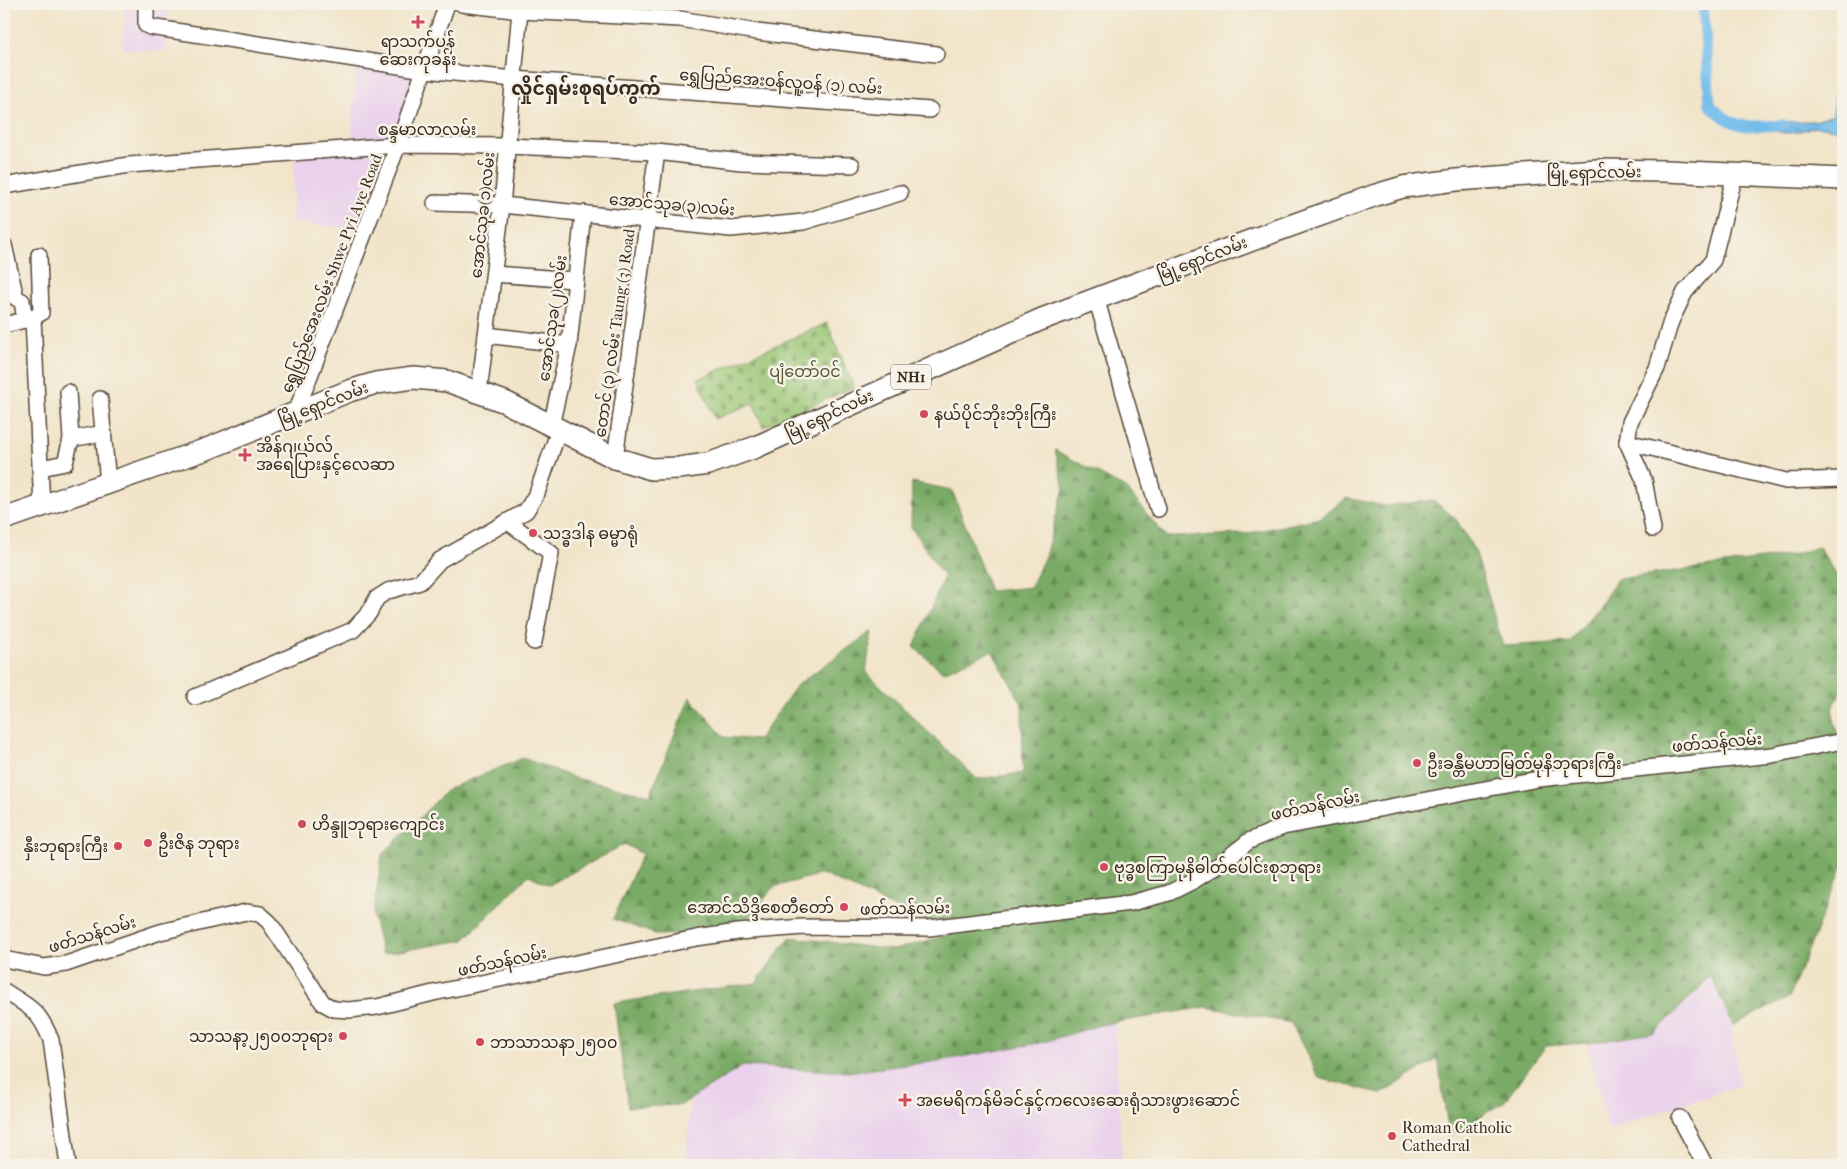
<svg xmlns="http://www.w3.org/2000/svg" width="1847" height="1169" viewBox="0 0 1847 1169" font-family="'IM FELL French Canon','Noto Sans Myanmar',serif">
  <style>
    .built { fill: #ead1ec }
    .forest { fill: url(#forest-firs); stroke: #5a6a42 }
    .cemetery { fill: url(#cemetery-stones); stroke: #6a784a }
    .water { fill: url(#water-ripples); stroke: #567384 }
    .lines { fill: none; stroke-linecap: round; stroke-linejoin: round }
    .canal { stroke: #71bcea; stroke-width: 11 }
    .minor-casing { stroke: #564638; stroke-width: 18 }
    .highway-casing { stroke: #564638; stroke-width: 24 }
    .minor { stroke: #fff; stroke-width: 15 }
    .highway { stroke: #fff; stroke-width: 21 }
    .poi-dot { fill: #d1495b; stroke: #f7f3e8; stroke-width: 2 }
    .labels { text-anchor: middle; stroke-width: 5; stroke-linejoin: round; paint-order: stroke }
    .shield { fill: #f7f3e8; stroke: #73665b; stroke-width: 1 }
    .shield-label { font-size: 15px; font-weight: bold; fill: #3b2a1e }
    .poi-label { font-size: 16px; fill: #3b2a1e; stroke: #f7f3e8; text-anchor: start }
    .street-label { font-size: 16px; fill: #3b2a1e; stroke: #f7f3e8 }
    .park-label { font-size: 16px; fill: #575938; stroke: #f7f3e8 }
    .quarter-label { font-size: 19px; font-weight: bold; fill: #3b2a1e; stroke: #f7f3e8 }
  </style>
  <defs>
    <pattern id="forest-firs" width="22" height="20" patternUnits="userSpaceOnUse" patternTransform="scale(1.25)"><rect width="22" height="20" fill="#7aab66"/><path d="M5 1l3.5 6h-7zM16 11l3.5 6h-7z" fill="#658b53"/></pattern>
    <pattern id="cemetery-stones" width="16" height="16" patternUnits="userSpaceOnUse" patternTransform="scale(1.25)"><rect width="16" height="16" fill="#99c675"/><path d="M2 7V4a2 2 0 0 1 4 0v3zM10 15v-3a2 2 0 0 1 4 0v3z" fill="#7ea15f"/></pattern>
    <pattern id="water-ripples" width="26" height="14" patternUnits="userSpaceOnUse" patternTransform="scale(1.25)"><rect width="26" height="14" fill="#71bcea"/><path d="M2 4q2-2 4 0t4 0M15 11q2-2 4 0t4 0" fill="none" stroke="#5e99bd"/></pattern>
  </defs>
  <rect width="100%" height="100%" fill="#f7f3e8"/>
  <filter id="ink" filterUnits="userSpaceOnUse"><feTurbulence type="fractalNoise" baseFrequency=".02" numOctaves="2"/><feDisplacementMap in="SourceGraphic" scale="10" xChannelSelector="R" yChannelSelector="G"/><feConvolveMatrix kernelMatrix="1 2 1 2 8 2 1 2 1" color-interpolation-filters="sRGB"/></filter>
  <filter id="wash" filterUnits="userSpaceOnUse"><feTurbulence type="fractalNoise" baseFrequency=".0096" numOctaves="4" result="noise"/><feDisplacementMap in="SourceGraphic" scale="20" xChannelSelector="R" yChannelSelector="G"/><feGaussianBlur stdDeviation="1.12" result="paint"/><feColorMatrix in="noise" values="0 0 0 0 0 0 0 0 0 0 0 0 0 0 0 0 0 1.4 0 .05"/><feComposite in="paint" operator="in"/></filter>
  <g filter="url(#wash)">
    <rect width="100%" height="100%" fill="#f1e4c9"/>
    <g class="built">
      <path d="M 125,4 L 169,4 L 165,51 L 123,49 Z"/>
      <path d="M 356,61 L 421,65 L 394,144 L 351,145 Z"/>
      <path d="M 295,149 L 384,151 L 360,229 L 292,223 Z"/>
      <path d="M 1270,959 L 1274,1020 L 1206,1007 L 1115,1023 L 1122,1165 L 686,1165 L 694,1036 Z"/>
      <path d="M 1711,976 L 1733,1025 L 1731,1029 L 1740,1085 L 1608,1130 L 1587,1043 L 1655,1033 Z"/>
    </g>
    <path class="forest" d="M 1055,450 L 1127,489 L 1166,537 L 1244,534 L 1320,518 L 1347,498 L 1385,506 L 1433,500 L 1456,519 L 1476,553 L 1503,646 L 1570,642 L 1603,601 L 1617,579 L 1791,555 L 1819,547 L 1843,586 L 1843,687 L 1832,709 L 1843,761 L 1843,865 L 1789,998 L 1733,1025 L 1711,976 L 1655,1033 L 1587,1043 L 1546,1046 L 1504,1102 L 1449,1136 L 1438,1059 L 1381,1094 L 1319,1078 L 1291,1023 L 1206,1007 L 1100,1025 L 1044,1042 L 939,1061 L 848,1072 L 743,1066 L 681,1105 L 628,1107 L 614,1003 L 756,983 L 790,937 L 894,950 L 952,934 L 822,874 L 774,887 L 738,932 L 658,935 L 613,919 L 642,854 L 625,844 L 549,885 L 529,875 L 464,940 L 382,954 L 373,917 L 382,855 L 448,789 L 523,758 L 575,778 L 650,795 L 690,697 L 724,737 L 758,740 L 797,685 L 872,631 L 866,672 L 977,779 L 1023,773 L 1022,704 L 992,651 L 943,672 L 914,647 L 944,577 L 911,527 L 912,482 L 952,490 L 990,591 L 1031,587 L 1045,556 L 1064,488 Z"/>
    <path class="cemetery" d="M 827,323 L 854,387 L 763,427 L 753,403 L 715,419 L 698,379 Z"/>
    <path class="water" d="M 1843,64 L 1843,131 C 1837,130 1830,128 1824,127 C 1803,126 1791,140 1770,128 L 1771,122 L 1815,121 L 1833,115 L 1839,67 Z"/>
    <g class="lines">
      <path class="canal" d="M 1703,4 L 1710,105 C 1737,132 1749,126 1784,125"/>
    </g>
  </g>
  <g filter="url(#ink)">
    <g class="lines">
      <g class="minor-casing">
        <g id="minor">
          <path d="M 146,4 L 146,25 L 150,27 L 425,70 L 514,79 L 930,110"/>
          <path d="M 462,4 L 520,11 L 680,19 L 757,32 L 936,54"/>
          <path d="M 4,186 L 129,165 L 398,145 L 507,146 L 657,152 L 741,162 L 852,165"/>
          <path d="M 435,203 L 502,205 L 731,229 L 803,222 L 900,193"/>
          <path d="M 4,245 L 16,298 L 22,301 L 25,320"/>
          <path d="M 494,274 L 574,280"/>
          <path d="M 1096,298 L 1158,509"/>
          <path d="M 33,318 L 42,507"/>
          <path d="M 4,325 L 33,318 L 41,313 L 39,255"/>
          <path d="M 486,335 L 569,345"/>
          <path d="M 479,392 L 502,205 L 520,11"/>
          <path d="M 100,399 L 108,483"/>
          <path d="M 296,412 L 398,145 L 447,4"/>
          <path d="M 551,426 L 569,345 L 583,213"/>
          <path d="M 71,439 L 104,433"/>
          <path d="M 1627,442 L 1786,481 L 1843,479"/>
          <path d="M 615,458 L 657,152"/>
          <path d="M 41,468 L 65,463 L 71,439 L 68,392"/>
          <path d="M 508,522 L 551,553 L 534,642"/>
          <path d="M 1653,529 L 1644,480 L 1627,442 L 1630,422 L 1657,368 L 1671,321 L 1685,292 L 1713,260 L 1735,175"/>
          <path d="M 195,697 L 353,630 L 369,613 L 377,598 L 388,591 L 420,582 L 440,560 L 526,511 L 537,493 L 559,430"/>
          <path d="M 4,959 L 44,967 L 66,964 L 160,932 L 246,912 L 260,914 L 269,922 L 323,1003 L 334,1009 L 349,1010 L 377,1007 L 433,993 L 696,938 L 738,932 L 804,927 L 929,928 L 1131,903 L 1169,893 L 1195,880 L 1220,864 L 1249,841 L 1283,827 L 1538,779 L 1772,755 L 1843,741"/>
          <path d="M 4,991 C 30,1007 39,1010 51,1040 L 68,1165"/>
          <path d="M 1680,1118 L 1705,1165"/>
        </g>
      </g>
      <g class="highway-casing">
        <path id="highway" d="M 4,519 L 207,449 L 349,391 L 376,383 L 414,378 L 447,381 L 505,402 L 615,458 L 651,469 L 679,468 L 708,464 L 756,447 L 1042,319 L 1276,231 L 1376,195 L 1403,187 L 1456,180 L 1597,170 L 1666,171 L 1843,179"/>
      </g>
      <use href="#minor" class="minor"/>
      <use href="#highway" class="highway"/>
    </g>
  </g>
  <g class="poi-dot">
    <path d="M415.5 14.5h5v5h5v5h-5v5h-5v-5h-5v-5h5z"/>
    <circle cx="924" cy="414" r="5"/>
    <path d="M242.5 447.5h5v5h5v5h-5v5h-5v-5h-5v-5h5z"/>
    <circle cx="533" cy="533" r="5"/>
    <circle cx="1417" cy="763" r="5"/>
    <circle cx="302" cy="824" r="5"/>
    <circle cx="148" cy="843" r="5"/>
    <circle cx="118" cy="846" r="5"/>
    <circle cx="1104" cy="867" r="5"/>
    <circle cx="844" cy="907" r="5"/>
    <circle cx="343" cy="1036" r="5"/>
    <circle cx="480" cy="1042" r="5"/>
    <path d="M902.5 1092.5h5v5h5v5h-5v5h-5v-5h-5v-5h5z"/>
    <circle cx="1392" cy="1136" r="5"/>
  </g>
  <g class="labels">
    <rect class="shield" x="891" y="364.5" width="40" height="25" rx="4"/>
    <g class="shield-label">
      <text x="911" y="382">NH1</text>
    </g>
    <g class="poi-label">
      <text x="418" y="47" text-anchor="middle">ရာသက်ပန်<tspan x="418" dy="18">ဆေးကုခန်း</tspan></text>
      <text x="934" y="420">နယ်ပိုင်ဘိုးဘိုးကြီး</text>
      <text x="256" y="452">အိန်ဂျယ်လ်<tspan x="256" dy="18">အရေပြားနှင့်လေဆာ</tspan></text>
      <text x="543" y="539">သဒ္ဓဒါန ဓမ္မာရုံ</text>
      <text x="1427" y="769">ဦးခန္တီမဟာမြတ်မုနိဘုရားကြီး</text>
      <text x="312" y="830">ဟိန္ဒူဘုရားကျောင်း</text>
      <text x="158" y="849">ဦးဇိန ဘုရား</text>
      <text x="108" y="852" text-anchor="end">နှီးဘုရားကြီး</text>
      <text x="1114" y="873">ဗုဒ္ဓစကြာမုနိဓါတ်ပေါင်းစုဘုရား</text>
      <text x="834" y="913" text-anchor="end">အောင်သိဒ္ဒိစေတီတော်</text>
      <text x="333" y="1042" text-anchor="end">သာသနာ့၂၅၀၀ဘုရား</text>
      <text x="490" y="1048">ဘာသာသနာ၂၅၀၀</text>
      <text x="916" y="1106">အမေရိကန်မိခင်နှင့်ကလေးဆေးရုံသားဖွားဆောင်</text>
      <text x="1402" y="1133">Roman Catholic<tspan x="1402" dy="18">Cathedral</tspan></text>
    </g>
    <g class="street-label">
      <text transform="translate(781 81) rotate(4)" y="6">ရွှေပြည်အေးဝန်လူ့ဝန် (၁) လမ်း</text>
      <text x="427" y="135">စန္ဒမာလာလမ်း</text>
      <text transform="translate(1594 172) rotate(-1)" y="6">မြို့ရှောင်လမ်း</text>
      <text transform="translate(672 204) rotate(5)" y="6">အောင်သုခ(၃)လမ်း</text>
      <text transform="translate(482 215) rotate(-84)" y="6">အောင်သုခ(၁)လမ်း</text>
      <text transform="translate(1202 258) rotate(-21)" y="6">မြို့ရှောင်လမ်း</text>
      <text transform="translate(331 273) rotate(-69)" y="6">ရွှေပြည်အေးလမ်း Shwe Pyi Aye Road</text>
      <text transform="translate(552 318) rotate(-82)" y="6">အောင်သုခ(၂)လမ်း</text>
      <text transform="translate(614 333) rotate(-82)" y="6">တောင် (၃) လမ်း Taung (3) Road</text>
      <text transform="translate(323 403) rotate(-21)" y="6">မြို့ရှောင်လမ်း</text>
      <text transform="translate(829 414) rotate(-25)" y="6">မြို့ရှောင်လမ်း</text>
      <text transform="translate(1717 742) rotate(-5)" y="6">ဖတ်သန်လမ်း</text>
      <text transform="translate(1315 805) rotate(-12)" y="6">ဖတ်သန်လမ်း</text>
      <text transform="translate(905 908) rotate(-1)" y="6">ဖတ်သန်လမ်း</text>
      <text transform="translate(92 934) rotate(-17)" y="6">ဖတ်သန်လမ်း</text>
      <text transform="translate(502 961) rotate(-12)" y="6">ဖတ်သန်လမ်း</text>
    </g>
    <g class="park-label">
      <text x="805" y="377">ပျံတော်ဝင်</text>
    </g>
    <g class="quarter-label">
      <text x="586" y="95">လှိုင်ရှမ်းစုရပ်ကွက်</text>
    </g>
  </g>
  <rect width="1847" height="1169" fill="none" stroke="#f7f3e8" stroke-width="20"/>
</svg>
